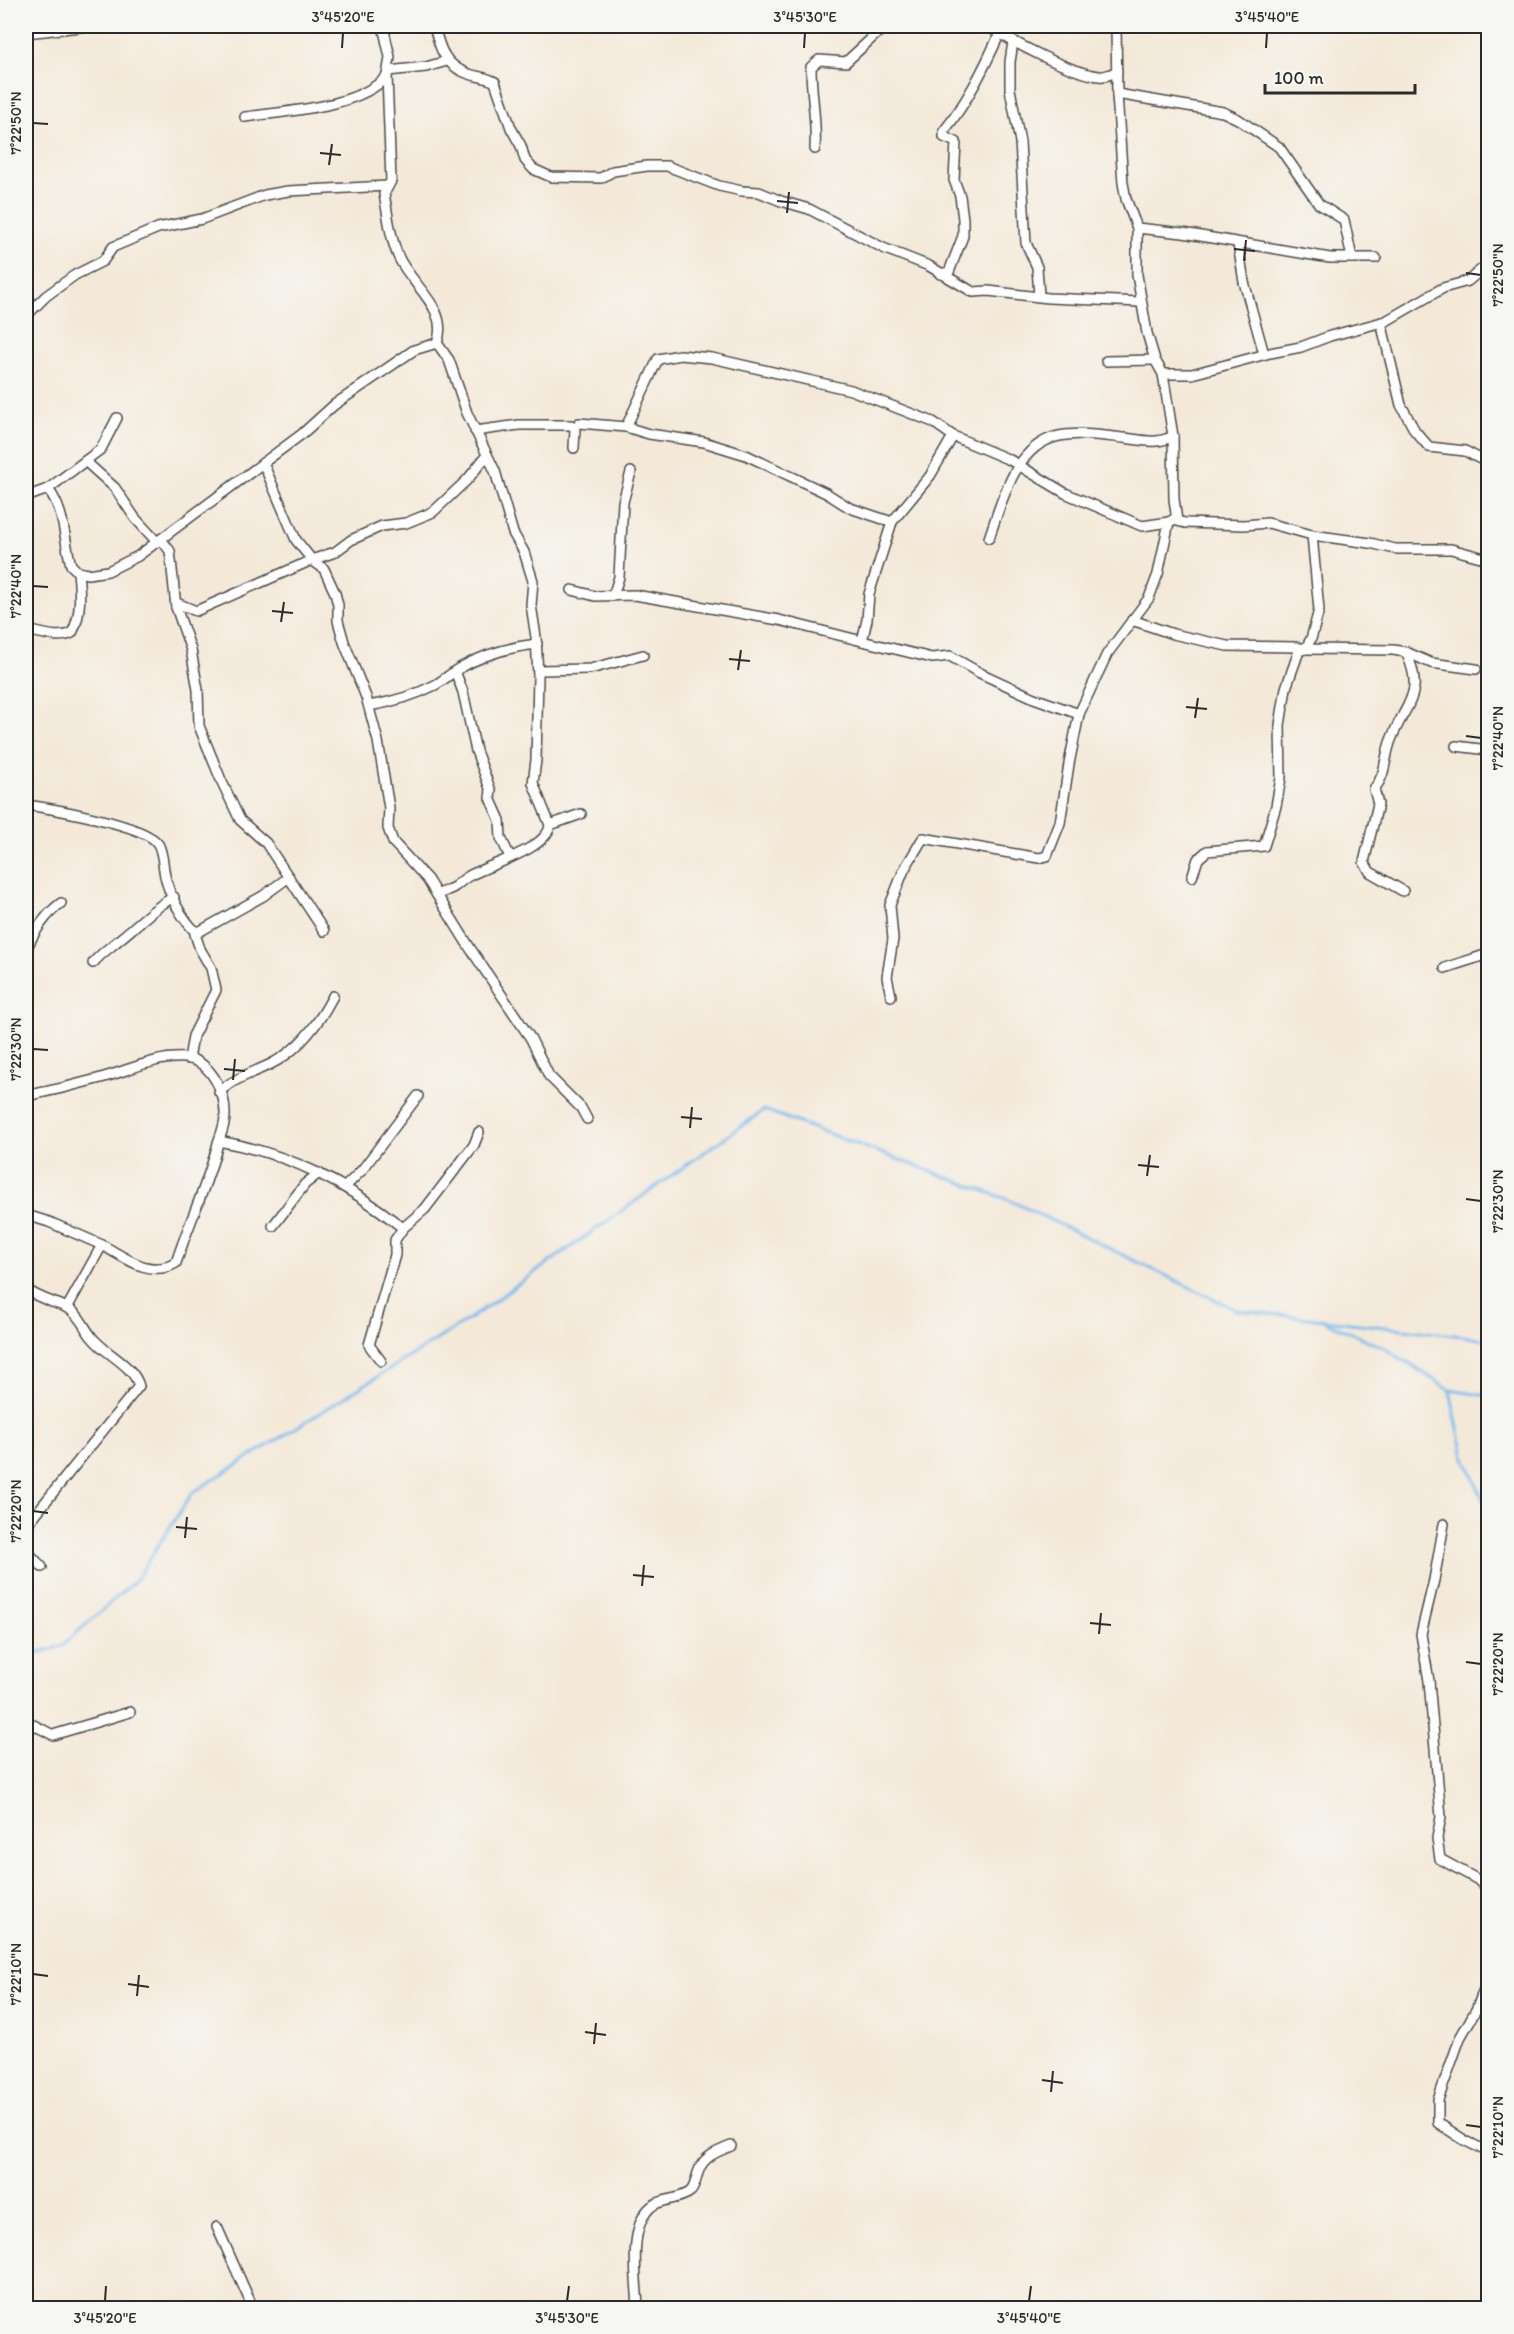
<svg xmlns="http://www.w3.org/2000/svg" width="1514" height="2334" viewBox="0 0 1514 2334" font-family="Itim,sans-serif">
  <style>
    .lines { fill: none; stroke-linecap: round; stroke-linejoin: round }
    .stream { stroke: #7abbef; stroke-width: 3 }
    .street-casing { stroke: #494845; stroke-width: 12 }
    .street { stroke: #fff; stroke-width: 9 }
    .ticks { fill: none; stroke: #2b2b2b; stroke-width: 2 }
    .neatline { fill: none; stroke: #2b2b2b; stroke-width: 2 }
    .ticks-label { font-size: 15px; text-anchor: middle; fill: #2b2b2b }
  </style>
  <rect width="100%" height="100%" fill="#f6f6f2"/>
  <filter id="ink" filterUnits="userSpaceOnUse"><feTurbulence type="fractalNoise" baseFrequency=".0167" numOctaves="2"/><feDisplacementMap in="SourceGraphic" scale="12" xChannelSelector="R" yChannelSelector="G"/><feConvolveMatrix kernelMatrix="1 2 1 2 8 2 1 2 1" color-interpolation-filters="sRGB"/></filter>
  <filter id="wash" filterUnits="userSpaceOnUse"><feTurbulence type="fractalNoise" baseFrequency=".008" numOctaves="4" result="noise"/><feDisplacementMap in="SourceGraphic" scale="24" xChannelSelector="R" yChannelSelector="G"/><feGaussianBlur stdDeviation="1.35" result="paint"/><feColorMatrix in="noise" values="0 0 0 0 0 0 0 0 0 0 0 0 0 0 0 0 0 1.4 0 .05"/><feComposite in="paint" operator="in"/></filter>
  <g filter="url(#wash)">
    <rect width="100%" height="100%" fill="#f4e9d9"/>
    <g class="lines">
      <g class="stream">
        <path d="M 1328,1323 L 1383,1347 L 1450,1390 L 1488,1396"/>
        <path d="M 1450,1391 L 1464,1456 L 1488,1511"/>
        <path d="M 26,1656 L 62,1646 L 136,1580 L 192,1493 L 468,1320 L 764,1110 L 1009,1200 L 1237,1310 L 1463,1336 L 1488,1341"/>
      </g>
    </g>
  </g>
  <g filter="url(#ink)">
    <g class="lines">
      <g class="street-casing">
        <g id="street">
          <path d="M 434,26 C 439,45 443,63 464,72 C 474,77 485,76 495,82 L 511,128 L 521,146 L 525,160 L 533,169 L 551,177 L 601,178 L 613,171 L 647,166 L 667,166 L 719,186 L 742,191 L 759,192 L 781,201 L 809,209 L 883,248 L 929,266 L 973,292 L 988,291 L 1048,298 L 1141,302"/>
          <path d="M 987,26 C 1013,42 1070,73 1099,76 C 1106,77 1111,74 1117,71"/>
          <path d="M 1116,26 L 1117,94 L 1123,183 L 1126,199 L 1137,228 L 1137,275 L 1147,333 L 1155,360 L 1163,374 L 1173,436 L 1174,499 L 1177,521 L 1185,523 L 1244,525 L 1268,523 L 1312,535 L 1370,543 L 1395,549 L 1451,549 L 1488,559"/>
          <path d="M 26,33 L 89,26"/>
          <path d="M 1013,42 L 1010,62 L 1010,89 L 1020,142 L 1026,243 L 1037,267 L 1039,296"/>
          <path d="M 388,71 L 426,67 L 447,61"/>
          <path d="M 1117,94 L 1223,112 L 1238,119 L 1279,147 L 1319,204 L 1344,220 L 1352,258"/>
          <path d="M 245,117 C 286,111 359,108 387,76"/>
          <path d="M 815,149 C 817,121 811,95 811,67 L 819,60 L 846,62 L 885,26"/>
          <path d="M 1137,228 L 1183,233 L 1330,258 L 1376,258"/>
          <path d="M 1238,244 L 1244,282 L 1264,354"/>
          <path d="M 940,274 L 949,272 L 963,236 L 963,219 L 960,196 L 954,180 L 956,142 L 944,137 L 944,131 C 968,101 984,68 1000,33"/>
          <path d="M 26,316 L 46,296 L 75,275 L 103,261 L 113,247 L 158,228 L 202,219 L 265,195 L 288,191 L 388,186"/>
          <path d="M 1381,322 L 1401,405 L 1415,431 L 1429,447 L 1465,451 L 1488,463"/>
          <path d="M 437,343 L 449,360 L 467,413 L 495,471 L 513,533 L 524,552 L 533,581 L 531,605 L 536,637 L 538,676 L 536,760 L 533,783 L 550,825 L 581,814"/>
          <path d="M 1106,361 L 1155,360"/>
          <path d="M 1163,374 L 1192,374 L 1270,353 L 1301,347 L 1330,336 L 1386,321 L 1443,288 L 1468,281 L 1483,268 L 1488,267"/>
          <path d="M 626,427 L 658,359 L 680,355 L 712,358 L 851,390 L 933,422 L 953,436 L 1010,460 L 1065,493 L 1142,526 L 1169,522"/>
          <path d="M 475,431 L 519,425 L 571,425 L 575,428 L 574,448"/>
          <path d="M 85,461 L 101,449 L 117,418"/>
          <path d="M 263,463 L 296,540 L 312,560 L 335,552 L 351,540 L 382,526 L 406,523 L 433,512 L 468,479 L 487,455"/>
          <path d="M 48,489 C 65,510 64,540 71,565 L 78,572 L 88,574 L 108,571 L 138,556 L 302,434 L 334,405 L 414,350 L 437,343 C 450,309 412,286 399,258 C 390,239 388,214 384,194 L 391,181 L 387,76 L 390,57 L 383,26"/>
          <path d="M 26,497 L 48,489 L 85,461 L 115,488 L 135,518 L 157,542"/>
          <path d="M 892,522 L 930,476 L 953,436"/>
          <path d="M 989,538 C 1002,501 1015,445 1059,436 C 1079,432 1104,436 1124,438 C 1141,440 1157,445 1173,436"/>
          <path d="M 161,539 L 170,551 L 176,607 L 191,650 L 198,690 L 199,726 L 221,780 L 240,820 L 266,843 L 324,931"/>
          <path d="M 572,590 L 595,596 L 635,595 L 779,620 L 862,641 L 867,620 L 869,594 L 892,522 L 850,508 L 826,493 L 746,455 L 704,442 L 649,434 L 626,427 L 579,423"/>
          <path d="M 613,596 L 619,577 L 623,502 L 631,472"/>
          <path d="M 176,607 L 179,604 L 196,611 L 312,560 L 324,569 L 335,593 L 338,605 L 338,621 L 344,642 L 366,697 L 378,741 L 389,808 L 388,828 L 393,842 L 427,879 L 470,948 L 531,1039 L 549,1076 L 581,1108 L 587,1119"/>
          <path d="M 1132,620 L 1173,634 L 1227,646 L 1297,647 L 1305,649 L 1393,650 L 1406,652 L 1431,663 L 1476,669"/>
          <path d="M 26,630 C 39,632 59,640 72,633 C 82,614 80,592 78,572"/>
          <path d="M 862,641 L 932,658 L 950,656 L 980,673 L 1034,698 L 1079,714"/>
          <path d="M 538,670 L 590,669 L 643,655"/>
          <path d="M 455,671 L 463,692 L 476,751 L 491,791 L 490,798 L 500,820 L 501,838 L 510,857"/>
          <path d="M 369,706 C 392,702 414,696 435,685 C 443,681 450,674 458,669 C 482,655 509,647 537,644"/>
          <path d="M 1456,746 L 1488,750"/>
          <path d="M 26,805 C 49,808 147,825 158,844 C 163,852 163,867 165,876 C 169,895 182,919 196,932"/>
          <path d="M 1192,877 L 1198,859 L 1207,851 L 1264,846 L 1276,806 L 1281,778 L 1280,725 L 1286,688 L 1299,651 L 1305,649 L 1311,639 L 1319,610 L 1312,535"/>
          <path d="M 1403,891 L 1370,872 L 1364,862 L 1378,804 L 1374,789 C 1387,774 1384,757 1391,740 C 1405,703 1426,695 1406,652"/>
          <path d="M 437,895 C 442,892 449,890 454,887 C 459,884 463,879 469,876 C 488,865 548,849 550,825"/>
          <path d="M 26,950 C 34,932 45,915 61,903"/>
          <path d="M 93,963 C 101,953 111,947 121,938 C 139,924 154,907 174,897"/>
          <path d="M 1445,968 L 1488,954"/>
          <path d="M 891,996 L 887,977 L 893,939 L 890,905 L 904,870 L 923,838 L 1039,858 L 1047,856 L 1060,823 L 1069,764 L 1079,714 L 1107,654 L 1149,598 L 1158,574 L 1169,522 L 1176,518"/>
          <path d="M 189,1059 L 193,1036 L 216,990 L 211,968 L 200,949 L 195,934 L 263,896 L 289,877"/>
          <path d="M 219,1092 C 233,1079 252,1073 269,1065 C 298,1051 319,1023 333,996"/>
          <path d="M 26,1096 C 51,1091 76,1085 101,1078 C 128,1071 155,1056 185,1058 C 210,1060 226,1092 225,1116 C 225,1125 221,1134 218,1143 C 208,1184 189,1222 176,1263 C 149,1278 126,1258 102,1245 L 67,1308"/>
          <path d="M 219,1141 C 290,1154 347,1183 403,1228 L 425,1209 L 474,1145 L 479,1132"/>
          <path d="M 345,1187 L 362,1170 L 418,1096"/>
          <path d="M 26,1215 L 49,1222 L 102,1245"/>
          <path d="M 273,1226 L 305,1184 L 319,1173"/>
          <path d="M 26,1289 C 37,1298 54,1302 68,1308 C 79,1314 84,1327 91,1336 C 104,1354 133,1364 139,1386 L 26,1526"/>
          <path d="M 381,1361 L 369,1345 L 395,1255 L 395,1240 L 403,1228"/>
          <path d="M 1444,1524 L 1434,1580 L 1421,1634 L 1429,1681 L 1441,1817 L 1437,1838 L 1440,1859 L 1482,1882 L 1488,1892"/>
          <path d="M 26,1550 L 42,1567"/>
          <path d="M 26,1721 L 53,1735 L 130,1712"/>
          <path d="M 1488,1979 L 1477,2008 L 1460,2038 L 1438,2100 L 1438,2123 L 1464,2140 L 1488,2152"/>
          <path d="M 217,2227 L 253,2308"/>
          <path d="M 638,2308 C 637,2280 627,2226 652,2206 C 663,2198 681,2200 691,2191 C 696,2185 696,2177 699,2170 C 704,2156 719,2151 731,2146"/>
        </g>
      </g>
      <use href="#street" class="street"/>
    </g>
  </g>
  <path class="ticks" d="M 342,48 L 343,33M 804,48 L 805,33M 1266,48 L 1267,33M 33,123 L 48,124M 320,153 L 341,155M 329,165 L 332,144M 777,201 L 798,203M 787,213 L 789,192M 1234,249 L 1255,251M 1244,261 L 1246,240M 1466,273 L 1481,275M 33,586 L 48,587M 272,611 L 293,613M 281,622 L 284,602M 729,659 L 750,661M 738,670 L 741,650M 1186,707 L 1207,709M 1195,718 L 1198,698M 1466,736 L 1481,738M 33,1049 L 48,1050M 224,1069 L 245,1071M 233,1080 L 235,1059M 681,1117 L 702,1119M 690,1128 L 692,1107M 1138,1165 L 1159,1167M 1147,1176 L 1150,1155M 1466,1199 L 1481,1201M 33,1511 L 48,1513M 176,1527 L 197,1529M 185,1538 L 187,1517M 633,1575 L 654,1577M 642,1586 L 644,1565M 1090,1623 L 1111,1625M 1099,1634 L 1101,1613M 1466,1662 L 1481,1664M 33,1974 L 48,1976M 128,1984 L 149,1987M 137,1996 L 139,1975M 585,2032 L 606,2035M 594,2044 L 596,2023M 1042,2080 L 1063,2083M 1051,2092 L 1053,2071M 1466,2125 L 1481,2127M 105,2301 L 106,2286M 567,2301 L 569,2286M 1029,2301 L 1031,2286"/>
  <rect width="1514" height="2334" fill="none" stroke="#f6f6f2" stroke-width="66"/>
  <path d="M1265 84v9h150v-9" fill="none" stroke="#2b2b2b" stroke-width="3"/>
  <text x="1274" y="84" font-size="18" fill="#2b2b2b" stroke="#f6f6f2" stroke-width="4.5" paint-order="stroke">100 m</text>
  <rect x="33" y="33" width="1448" height="2268" class="neatline"/>
  <g class="ticks-label">
    <text x="343" y="22">3°45'20"E</text>
    <text x="805" y="22">3°45'30"E</text>
    <text x="1267" y="22">3°45'40"E</text>
    <text transform="translate(16 123) rotate(-90)" y="5">7°22'50"N</text>
    <text transform="translate(1498 275) rotate(-90)" y="5">7°22'50"N</text>
    <text transform="translate(16 586) rotate(-90)" y="5">7°22'40"N</text>
    <text transform="translate(1498 738) rotate(-90)" y="5">7°22'40"N</text>
    <text transform="translate(16 1049) rotate(-90)" y="5">7°22'30"N</text>
    <text transform="translate(1498 1201) rotate(-90)" y="5">7°22'30"N</text>
    <text transform="translate(16 1511) rotate(-90)" y="5">7°22'20"N</text>
    <text transform="translate(1498 1664) rotate(-90)" y="5">7°22'20"N</text>
    <text transform="translate(16 1974) rotate(-90)" y="5">7°22'10"N</text>
    <text transform="translate(1498 2127) rotate(-90)" y="5">7°22'10"N</text>
    <text x="105" y="2323">3°45'20"E</text>
    <text x="567" y="2323">3°45'30"E</text>
    <text x="1029" y="2323">3°45'40"E</text>
  </g>
</svg>
